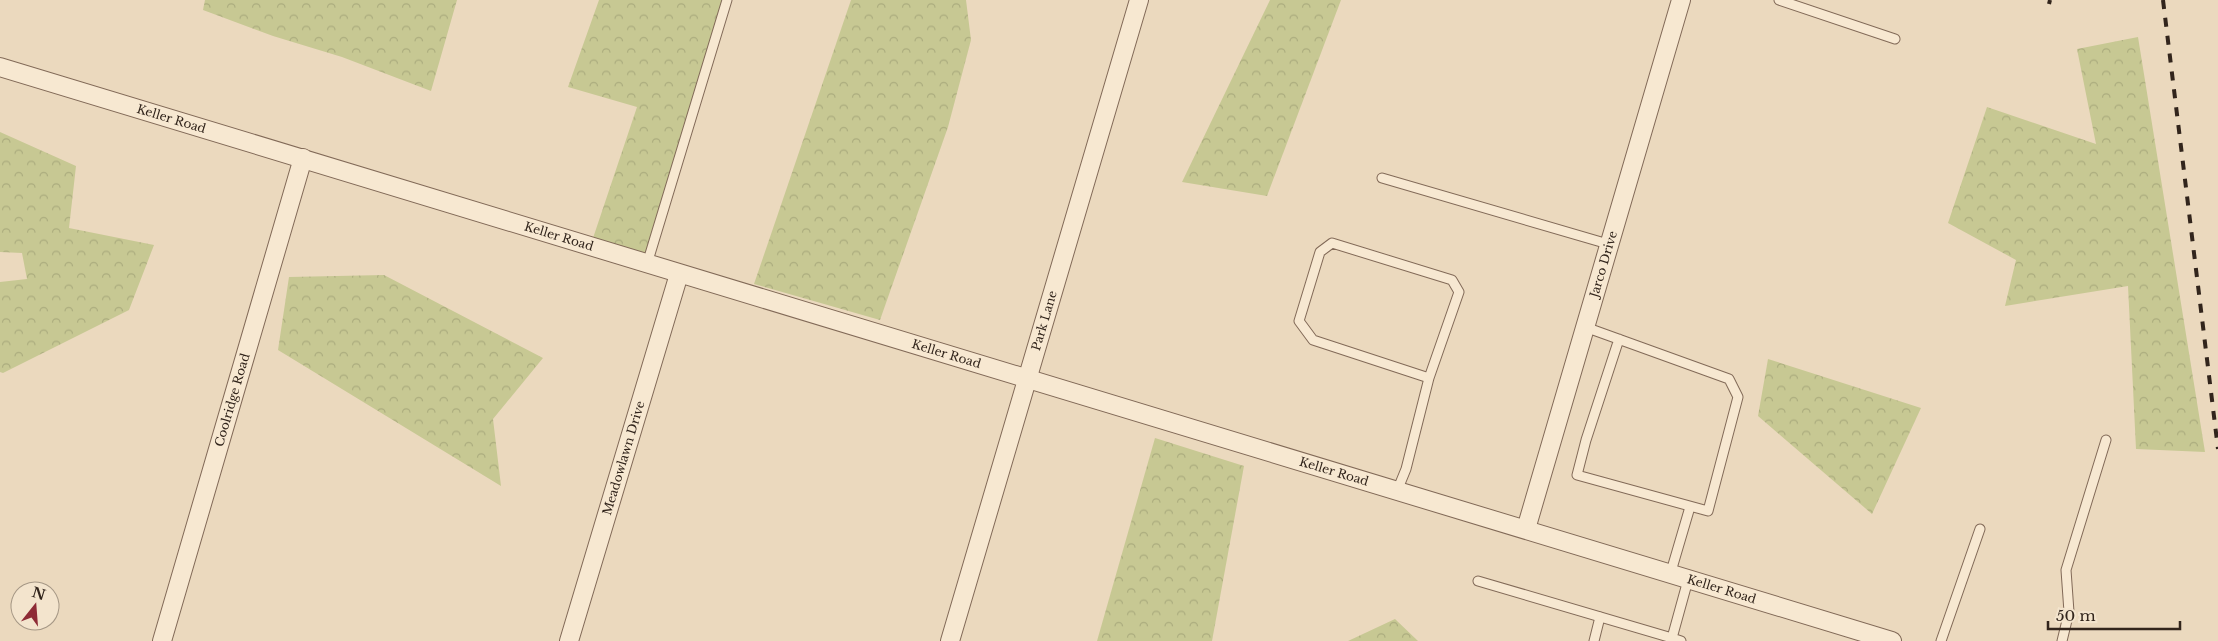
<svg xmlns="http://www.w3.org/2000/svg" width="2218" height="641" viewBox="0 0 2218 641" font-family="'Libre Baskerville',serif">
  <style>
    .forest { fill: url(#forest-crowns) }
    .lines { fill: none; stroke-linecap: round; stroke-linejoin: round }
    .lane-casing { stroke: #826a58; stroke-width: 11 }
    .street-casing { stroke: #826a58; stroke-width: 20 }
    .lane { stroke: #f7e8d1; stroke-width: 9 }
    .street { stroke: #f7e8d1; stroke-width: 18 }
    .rail { stroke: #32251c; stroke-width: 4; stroke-dasharray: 9 9; stroke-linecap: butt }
    .labels { text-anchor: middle; stroke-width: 4; stroke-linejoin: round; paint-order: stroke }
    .street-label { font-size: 12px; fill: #32251c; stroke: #f3e4cd }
  </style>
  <defs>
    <pattern id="forest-crowns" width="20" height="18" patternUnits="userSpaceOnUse" patternTransform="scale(1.25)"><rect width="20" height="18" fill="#c7c893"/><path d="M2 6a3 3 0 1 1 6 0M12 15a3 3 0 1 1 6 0" fill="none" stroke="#abac7e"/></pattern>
  </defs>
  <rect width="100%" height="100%" fill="#ebd9be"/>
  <g class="forest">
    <path d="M 205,0 L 457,0 L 431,91 L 342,57 L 273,36 L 203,10 Z"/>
    <path d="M 599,0 L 727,0 L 647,264 L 590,247 L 637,107 L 568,87 Z"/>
    <path d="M 851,0 L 966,0 L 971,40 L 948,127 L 880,320 L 754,284 Z"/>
    <path d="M 1270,0 L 1341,0 L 1267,196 L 1182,182 Z"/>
    <path d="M 2138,37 L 2205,452 L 2136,449 L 2128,286 L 2005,306 L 2016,260 L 1948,223 L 1987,107 L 2096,144 L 2077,49 Z"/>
    <path d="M 0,132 L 76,166 L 69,228 L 154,245 L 129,310 L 3,373 L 0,372 L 0,282 L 27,279 L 22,253 L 0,252 Z"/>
    <path d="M 384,275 L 543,358 L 493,419 L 501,486 L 278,350 L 289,277 Z"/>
    <path d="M 1768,359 L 1921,408 L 1872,514 L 1758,416 Z"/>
    <path d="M 1155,438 L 1244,466 L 1212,641 L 1097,641 Z"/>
    <path d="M 1395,619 L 1418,641 L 1348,641 Z"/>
  </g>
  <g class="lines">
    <g class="lane-casing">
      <g id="lane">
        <path d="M 1779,0 L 1895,39"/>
        <path d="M 1382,178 L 1608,244"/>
        <path d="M 647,264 L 727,0"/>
        <path d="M 1585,327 L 1729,379 L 1738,397 L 1708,511 L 1577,475 L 1586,440 L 1619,339"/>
        <path d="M 1397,491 L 1406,469 L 1429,378 L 1313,340 L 1299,321 L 1320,252 L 1332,243 L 1452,280 L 1459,292 L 1429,378"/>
        <path d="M 1670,575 L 1690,507"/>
        <path d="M 1478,581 L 1672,638"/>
        <path d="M 1594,641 L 1600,617"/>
        <path d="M 1681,641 L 1672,638 L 1688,580"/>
        <path d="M 1941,641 L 1980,529"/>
        <path d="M 2062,641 L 2069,612 L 2066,570 L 2106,440"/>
      </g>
    </g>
    <g class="street-casing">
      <g id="street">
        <path id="s1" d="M 0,67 L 1892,641"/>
        <path id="s2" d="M 1526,529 L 1681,0"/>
        <path id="s3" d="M 162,641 L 303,158"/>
        <path id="s4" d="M 569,641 L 679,274"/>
        <path id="s5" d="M 950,641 L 1139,0"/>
      </g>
    </g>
    <use href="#lane" class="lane"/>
    <use href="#street" class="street"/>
    <g class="rail">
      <path d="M 2163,0 L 2218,449"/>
      <path d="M 2049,4 L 2050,0"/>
    </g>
  </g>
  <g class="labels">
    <g class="street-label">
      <text dy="4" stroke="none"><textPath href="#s1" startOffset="179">Keller Road</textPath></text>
      <text dy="4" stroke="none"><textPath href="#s1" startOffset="584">Keller Road</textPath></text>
      <text dy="4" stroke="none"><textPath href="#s2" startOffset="276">Jarco Drive</textPath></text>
      <text dy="4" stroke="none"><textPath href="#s5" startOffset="334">Park Lane</textPath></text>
      <text dy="4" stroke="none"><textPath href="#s1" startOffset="989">Keller Road</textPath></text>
      <text dy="4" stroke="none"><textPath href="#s3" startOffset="251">Coolridge Road</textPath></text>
      <text dy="4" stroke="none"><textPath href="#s4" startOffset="191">Meadowlawn Drive</textPath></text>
      <text dy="4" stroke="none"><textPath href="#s1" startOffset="1394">Keller Road</textPath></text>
      <text dy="4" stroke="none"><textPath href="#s1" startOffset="1799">Keller Road</textPath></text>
    </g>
  </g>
  <g transform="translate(35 606) rotate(17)"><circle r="24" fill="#f3e4cd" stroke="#a69886"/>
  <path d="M0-4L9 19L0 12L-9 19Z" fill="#8e2b36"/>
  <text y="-8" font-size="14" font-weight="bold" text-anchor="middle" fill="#32251c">N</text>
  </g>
  <path d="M2048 621v8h132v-8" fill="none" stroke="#32251c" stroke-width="2.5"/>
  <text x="2056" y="621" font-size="15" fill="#32251c" stroke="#f3e4cd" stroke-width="4" paint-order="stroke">50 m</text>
</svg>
